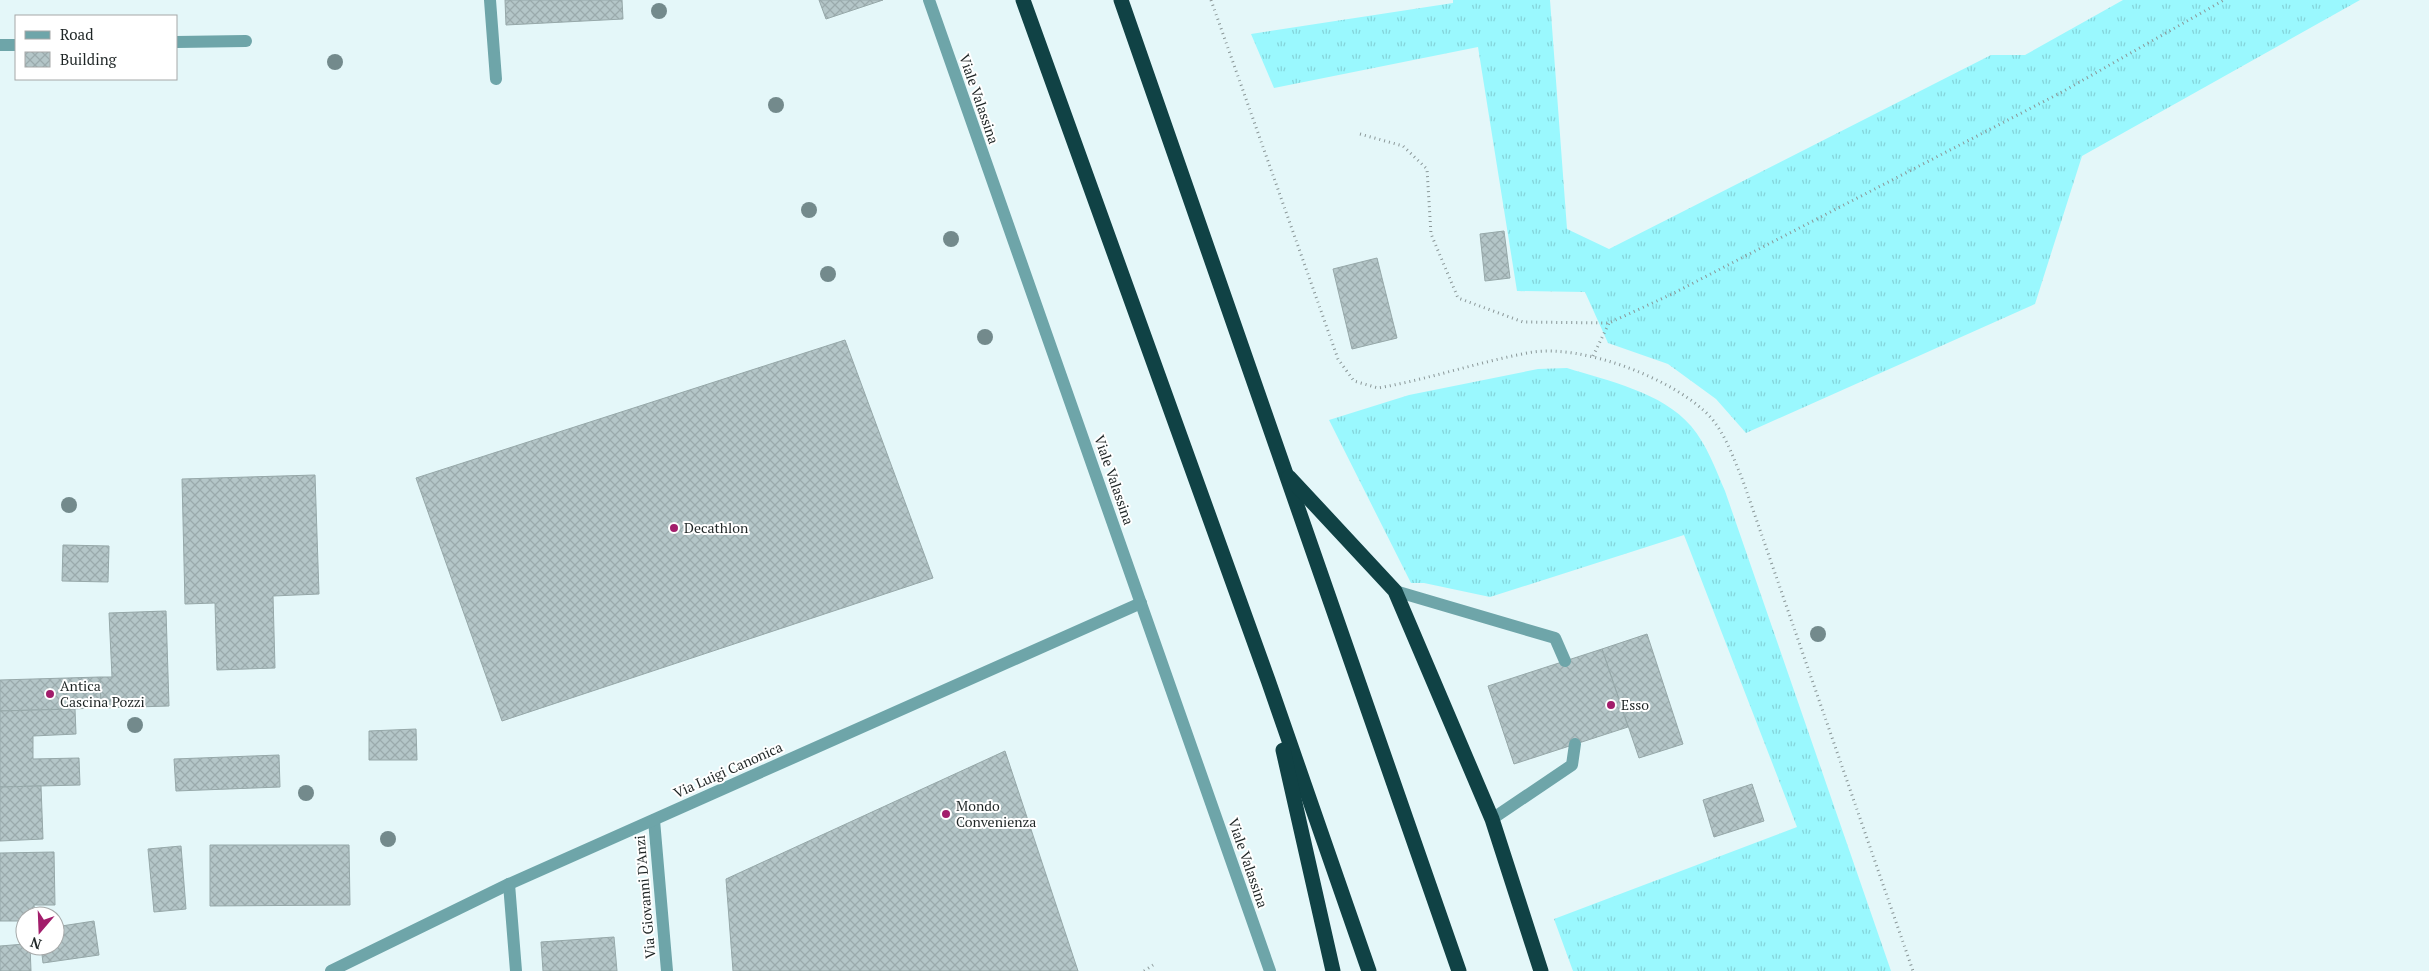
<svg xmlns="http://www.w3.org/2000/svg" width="2429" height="971" viewBox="0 0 2429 971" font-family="'PT Serif',serif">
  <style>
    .grass { fill: url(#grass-tufts) }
    .building { fill: url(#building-cross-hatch); stroke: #96a8a9 }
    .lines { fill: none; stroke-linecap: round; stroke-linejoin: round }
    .path { stroke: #8a9798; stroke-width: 3; stroke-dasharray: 1 4; stroke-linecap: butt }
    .lane { stroke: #6ea5a9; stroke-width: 12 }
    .street { stroke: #6ea5a9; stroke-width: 12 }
    .highway { stroke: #104245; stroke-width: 15 }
    .tree { fill: #738a8c }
    .poi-dot { fill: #a21d6b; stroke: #fff; stroke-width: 2 }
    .labels { text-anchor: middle; stroke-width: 4; stroke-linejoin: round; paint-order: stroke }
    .street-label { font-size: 14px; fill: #1e2525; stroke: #fff }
    .poi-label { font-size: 14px; fill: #1e2525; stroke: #fff; text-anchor: start }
  </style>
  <defs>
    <pattern id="grass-tufts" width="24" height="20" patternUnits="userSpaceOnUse" patternTransform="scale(1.25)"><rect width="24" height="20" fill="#9af8fe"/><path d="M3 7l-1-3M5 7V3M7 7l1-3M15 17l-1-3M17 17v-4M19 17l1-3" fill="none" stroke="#84d4da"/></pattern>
    <pattern id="building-cross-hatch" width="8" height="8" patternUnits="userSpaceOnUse" patternTransform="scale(1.25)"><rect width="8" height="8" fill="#b4c6c8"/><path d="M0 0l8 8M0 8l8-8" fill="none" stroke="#9aaaac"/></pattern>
  </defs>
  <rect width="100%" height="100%" fill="#e4f7f9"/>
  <g class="grass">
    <path d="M 1453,0 L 1550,0 L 1567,229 L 1609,249 L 1991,55 L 2025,55 L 2123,0 L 2360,0 L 2082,156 L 2035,304 L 1746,433 L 1716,399 L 1668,364 L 1608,343 L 1585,292 L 1517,291 L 1478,47 L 1274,88 L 1251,34 L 1453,3 Z"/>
    <path d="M 1567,368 C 1608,381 1662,392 1691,426 C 1707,445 1715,468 1725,491 L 1891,971 L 1573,971 L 1554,919 L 1797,827 L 1684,535 L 1490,597 L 1424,583 L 1411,583 L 1329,420 L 1409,395 L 1538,369 Z"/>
  </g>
  <g class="building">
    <path d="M 505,0 L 622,0 L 623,19 L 506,25 Z"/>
    <path d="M 819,0 L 883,0 L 826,19 Z"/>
    <path d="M 1504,231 L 1510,278 L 1485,281 L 1480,234 Z"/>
    <path d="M 1377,258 L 1397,338 L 1352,349 L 1333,269 Z"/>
    <path d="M 845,340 L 933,578 L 502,721 L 416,478 Z"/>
    <path d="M 315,475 L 319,594 L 273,596 L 275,668 L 217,670 L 215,603 L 185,604 L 182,479 Z"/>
    <path d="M 63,545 L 109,546 L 108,582 L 62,581 Z"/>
    <path d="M 166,611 L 169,706 L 101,708 L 100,677 L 112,677 L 109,613 Z"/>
    <path d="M 1647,634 L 1683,744 L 1639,758 L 1602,649 Z"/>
    <path d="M 1602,649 L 1628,727 L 1514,764 L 1488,686 Z"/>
    <path d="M 100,677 L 101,708 L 0,711 L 0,680 Z"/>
    <path d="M 75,709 L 76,734 L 33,736 L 33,759 L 79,758 L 80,785 L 0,787 L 0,711 Z"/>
    <path d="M 416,729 L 417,760 L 369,760 L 369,731 Z"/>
    <path d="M 1005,751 L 1078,971 L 733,971 L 726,879 Z"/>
    <path d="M 279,755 L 280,787 L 176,791 L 174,759 Z"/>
    <path d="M 1752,784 L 1764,821 L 1714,837 L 1703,800 Z"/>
    <path d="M 41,786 L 43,839 L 0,841 L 0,787 Z"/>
    <path d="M 210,845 L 349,845 L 350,905 L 210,906 Z"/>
    <path d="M 181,846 L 186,909 L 154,912 L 148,849 Z"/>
    <path d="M 54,852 L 55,905 L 34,905 L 35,916 L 25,916 L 25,921 L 0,921 L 0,853 Z"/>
    <path d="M 94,921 L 99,955 L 43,963 L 41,946 L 55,946 L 55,927 Z"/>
    <path d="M 614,937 L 617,971 L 543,971 L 541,942 Z"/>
    <path d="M 25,944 L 30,946 L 31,971 L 0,971 L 0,946 Z"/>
  </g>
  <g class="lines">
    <g class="path">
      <path d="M 1211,0 L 1338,359 L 1354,381 L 1378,388 C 1430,379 1481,361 1533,352 C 1582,345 1665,376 1702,409 C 1723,426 1733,457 1743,481 L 1913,971"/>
      <path d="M 1360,134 L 1403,146 L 1427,169 L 1431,234 L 1458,298 L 1523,322 L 1609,323 L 1672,294 L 2062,92 L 2224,0"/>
      <path d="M 1593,356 L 1609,323"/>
      <path d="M 1144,971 L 1153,965"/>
    </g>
    <g class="lane">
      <path d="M 176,42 L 246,41"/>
      <path d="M 0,45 L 16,45"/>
      <path d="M 1395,591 L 1555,638 L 1565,661"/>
      <path d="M 1492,819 L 1572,765 L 1575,744"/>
    </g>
    <g class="street">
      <path d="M 490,0 L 496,79"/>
      <path d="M 929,0 L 1270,971"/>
      <path d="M 654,820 L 667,971"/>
      <path d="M 509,884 L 516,971"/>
      <path d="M 331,971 L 509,884 L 1141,603"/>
    </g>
    <g class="highway">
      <path d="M 1023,0 L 1268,680 L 1369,971"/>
      <path d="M 1121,0 L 1459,971"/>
      <path d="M 1289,477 L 1395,591 L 1492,819 L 1541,971"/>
      <path d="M 1283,750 L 1333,971"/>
    </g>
  </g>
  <g class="tree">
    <circle cx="659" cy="11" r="8"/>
    <circle cx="335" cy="62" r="8"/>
    <circle cx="776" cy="105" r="8"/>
    <circle cx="809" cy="210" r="8"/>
    <circle cx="951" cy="239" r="8"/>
    <circle cx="828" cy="274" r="8"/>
    <circle cx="985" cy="337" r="8"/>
    <circle cx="69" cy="505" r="8"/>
    <circle cx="1818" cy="634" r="8"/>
    <circle cx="135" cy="725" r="8"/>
    <circle cx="306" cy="793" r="8"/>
    <circle cx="388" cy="839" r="8"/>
  </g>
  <g class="poi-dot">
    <circle cx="674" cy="528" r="5"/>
    <circle cx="50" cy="694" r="5"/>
    <circle cx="1611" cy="705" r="5"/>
    <circle cx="946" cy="814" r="5"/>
  </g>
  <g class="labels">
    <g class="street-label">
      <text transform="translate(979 99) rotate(71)" y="5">Viale Valassina</text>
      <text transform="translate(1114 480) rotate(71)" y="5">Viale Valassina</text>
      <text transform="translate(728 770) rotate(-24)" y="5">Via Luigi Canonica</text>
      <text transform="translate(1248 863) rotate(71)" y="5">Viale Valassina</text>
      <text transform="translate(645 897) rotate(-95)" y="5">Via Giovanni D'Anzi</text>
    </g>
    <g class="poi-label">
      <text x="684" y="533">Decathlon</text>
      <text x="60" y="691">Antica<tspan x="60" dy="16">Cascina Pozzi</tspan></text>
      <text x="1621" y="710">Esso</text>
      <text x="956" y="811">Mondo<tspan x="956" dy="16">Convenienza</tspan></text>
    </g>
  </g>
  <rect x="15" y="15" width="162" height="65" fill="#ffffff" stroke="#a5a8a8"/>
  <rect x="25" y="31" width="25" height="8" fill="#6ea5a9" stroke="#a5a8a8"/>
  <text x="60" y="40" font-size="15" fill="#1e2525">Road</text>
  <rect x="25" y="52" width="25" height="15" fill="url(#building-cross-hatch)" stroke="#a5a8a8"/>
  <text x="60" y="65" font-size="15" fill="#1e2525">Building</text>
  <g transform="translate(40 931) rotate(199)"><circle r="24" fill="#ffffff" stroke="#a5a8a8"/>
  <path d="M0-4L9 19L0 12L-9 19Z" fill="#a21d6b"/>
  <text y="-8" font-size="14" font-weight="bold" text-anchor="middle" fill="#1e2525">N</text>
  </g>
</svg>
